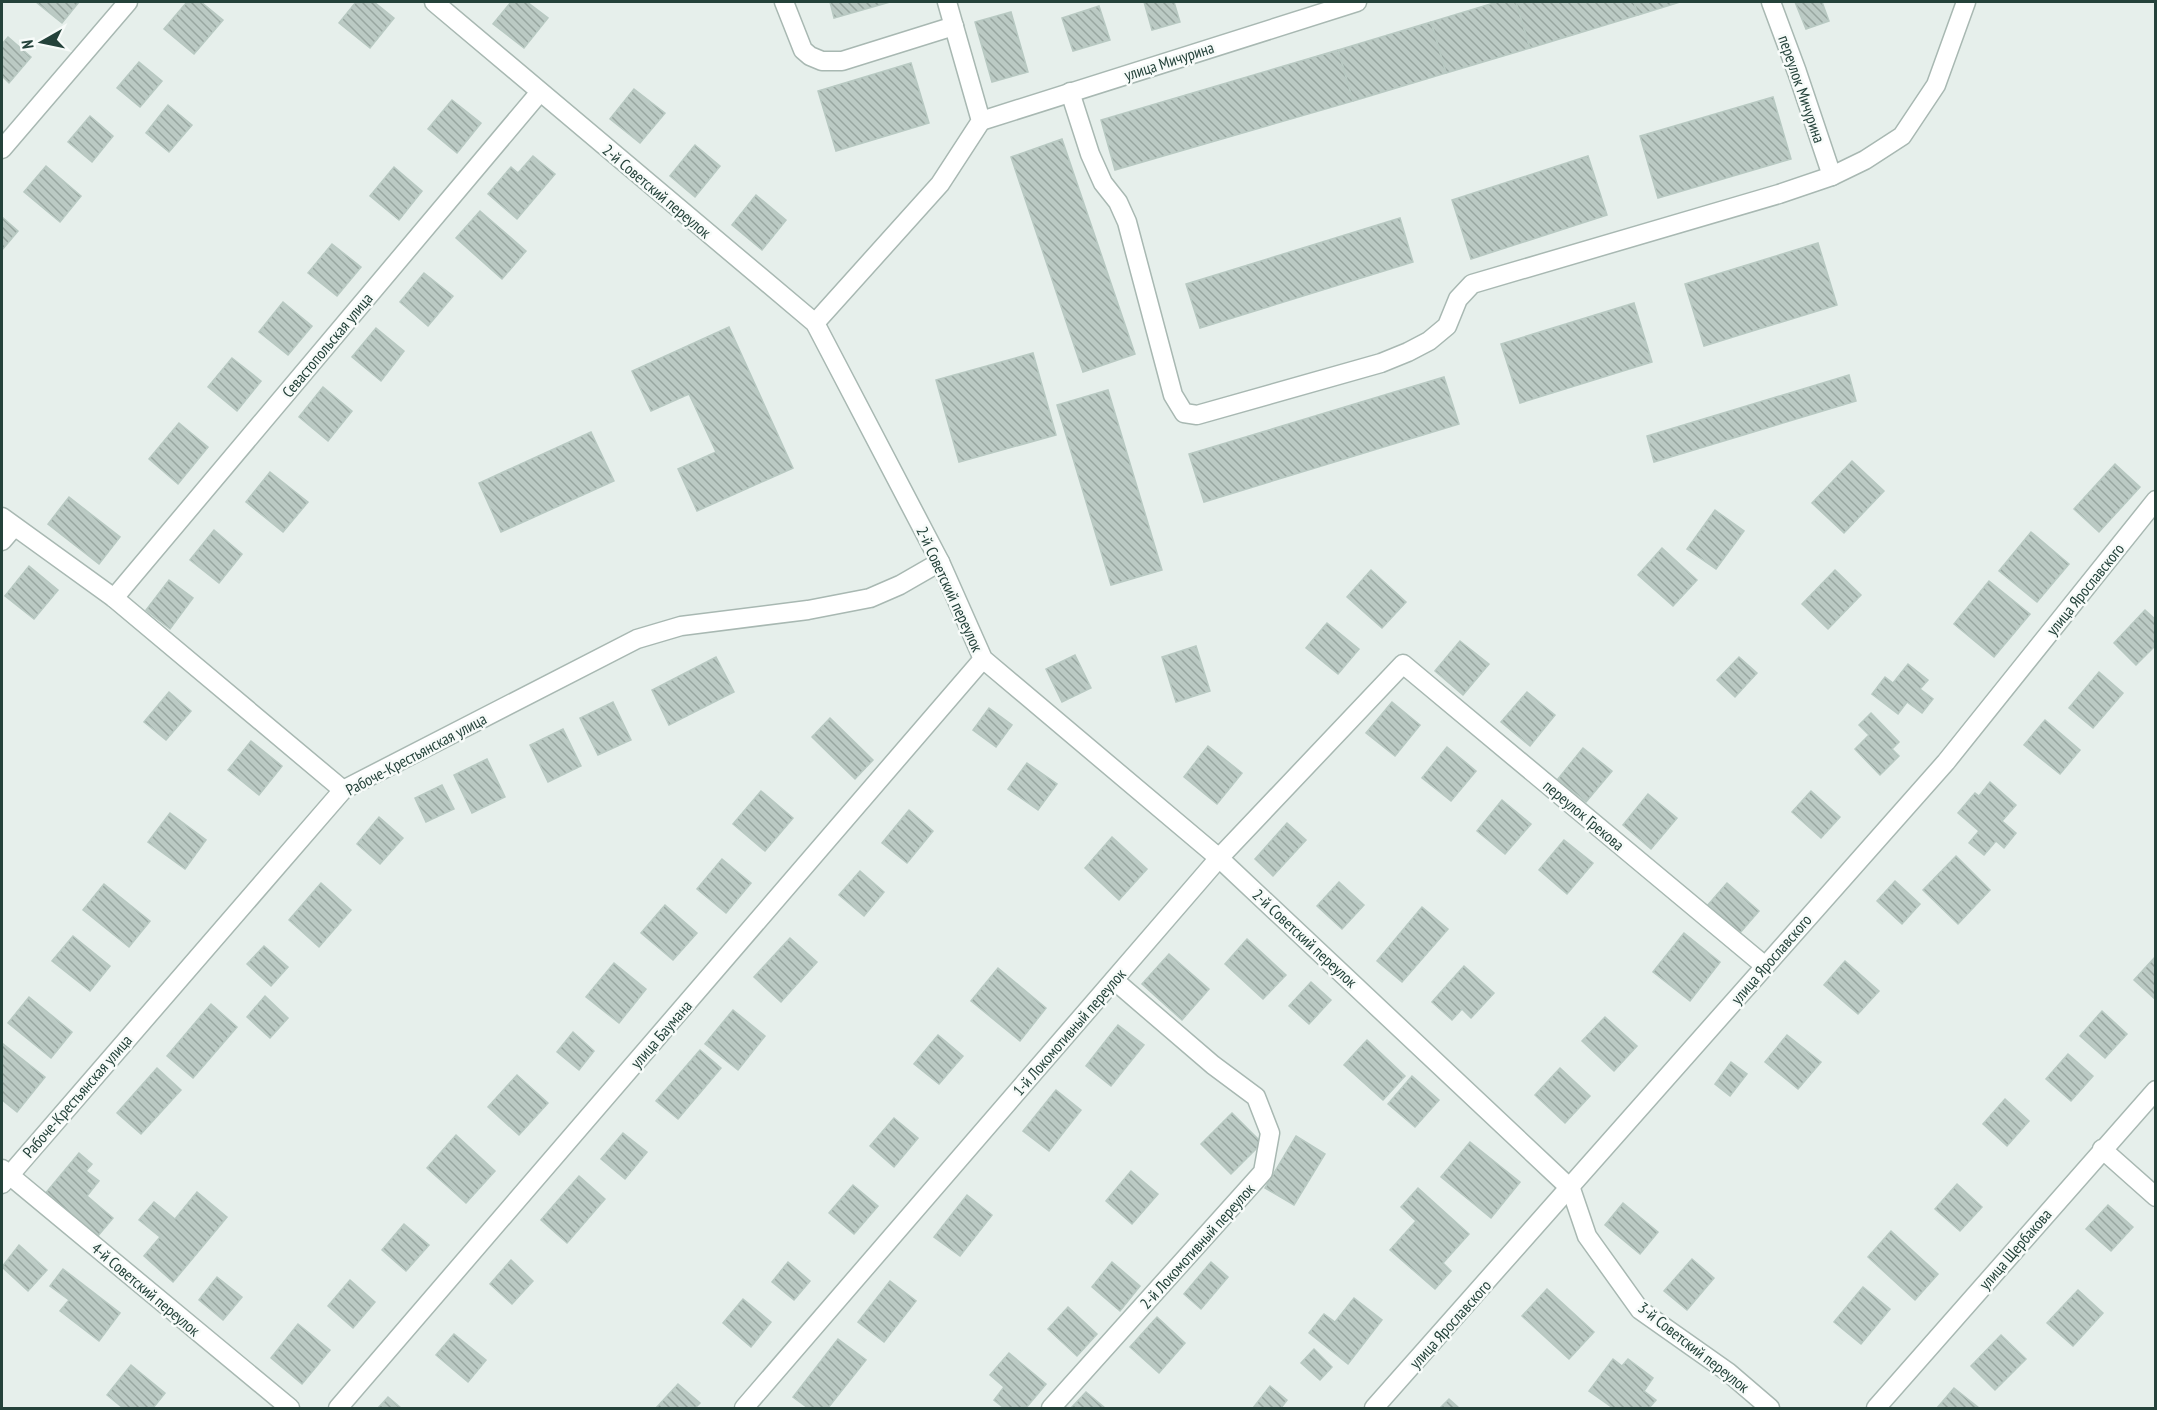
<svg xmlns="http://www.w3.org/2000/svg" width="2157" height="1410" viewBox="0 0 2157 1410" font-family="'PT Sans Narrow',sans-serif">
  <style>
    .building { fill: url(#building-back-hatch); stroke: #b8c9c2; stroke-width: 1.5 }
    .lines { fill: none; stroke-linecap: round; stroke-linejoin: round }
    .minor-casing { stroke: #a8b8b2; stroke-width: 21 }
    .minor { stroke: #fff; stroke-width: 18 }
    .labels { text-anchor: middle; stroke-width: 5; stroke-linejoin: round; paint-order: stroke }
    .street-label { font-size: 16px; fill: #24423a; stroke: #f7fbf9 }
  </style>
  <defs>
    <pattern id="building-back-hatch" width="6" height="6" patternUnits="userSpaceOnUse" patternTransform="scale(1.5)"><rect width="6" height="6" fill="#bbcac4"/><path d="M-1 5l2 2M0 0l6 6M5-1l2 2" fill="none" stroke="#98a6a0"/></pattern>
  </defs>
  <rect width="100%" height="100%" fill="#e6efeb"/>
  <g class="building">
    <path d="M 36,2 L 79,2 L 62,23 Z"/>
    <path d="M 187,2 L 201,2 L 223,20 L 194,54 L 164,29 Z"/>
    <path d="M 356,2 L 374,2 L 394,18 L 370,48 L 339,23 Z"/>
    <path d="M 511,2 L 527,2 L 548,18 L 524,48 L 493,24 Z"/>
    <path d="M 830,2 L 890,2 L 834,18 Z"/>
    <path d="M 1144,2 L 1174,2 L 1180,22 L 1152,30 Z"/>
    <path d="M 1497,2 L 1516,2 L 1530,48 L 1446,73 L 1431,22 Z"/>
    <path d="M 1516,2 L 1634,2 L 1638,15 L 1530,48 Z"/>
    <path d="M 1634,2 L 1680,2 L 1638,15 Z"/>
    <path d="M 1795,2 L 1822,2 L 1829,21 L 1806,29 Z"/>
    <path d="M 1099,6 L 1110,40 L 1073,51 L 1062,18 Z"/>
    <path d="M 1011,12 L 1028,72 L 992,82 L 975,22 Z"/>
    <path d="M 1431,22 L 1446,73 L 1353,101 L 1338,50 Z"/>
    <path d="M 8,37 L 31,57 L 9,83 L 2,76 L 2,44 Z"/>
    <path d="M 1338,50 L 1353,101 L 1115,170 L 1101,120 Z"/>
    <path d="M 139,62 L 162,81 L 140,107 L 117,88 Z"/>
    <path d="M 911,63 L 929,123 L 836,151 L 818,91 Z"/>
    <path d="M 634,89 L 665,113 L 640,143 L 610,119 Z"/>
    <path d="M 1773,97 L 1791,159 L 1658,198 L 1640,136 Z"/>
    <path d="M 452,100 L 481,123 L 457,153 L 428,129 Z"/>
    <path d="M 168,105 L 192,125 L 169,152 L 146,133 Z"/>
    <path d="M 90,116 L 113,136 L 92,162 L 68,142 Z"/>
    <path d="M 1062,139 L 1135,354 L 1083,372 L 1011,157 Z"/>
    <path d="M 695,145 L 720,166 L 695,197 L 670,176 Z"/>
    <path d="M 533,156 L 555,174 L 517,219 L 488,194 L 511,167 L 518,173 Z"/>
    <path d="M 1588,156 L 1607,215 L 1471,259 L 1452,200 Z"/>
    <path d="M 46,166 L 81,196 L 60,222 L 24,192 Z"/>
    <path d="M 394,167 L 422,191 L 399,220 L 370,196 Z"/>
    <path d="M 756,195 L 786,220 L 762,250 L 732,225 Z"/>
    <path d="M 480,211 L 526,251 L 502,279 L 456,238 Z"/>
    <path d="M 2,217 L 18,231 L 2,250 Z"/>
    <path d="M 1400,218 L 1413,262 L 1200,328 L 1186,284 Z"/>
    <path d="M 1818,243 L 1837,305 L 1704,346 L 1685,284 Z"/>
    <path d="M 332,244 L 361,267 L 337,296 L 308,273 Z"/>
    <path d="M 424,273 L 453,296 L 428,326 L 400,302 Z"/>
    <path d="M 283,302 L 312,326 L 288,355 L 259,332 Z"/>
    <path d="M 1634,303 L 1652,362 L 1520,403 L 1501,344 Z"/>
    <path d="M 729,327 L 793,468 L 697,511 L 678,469 L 716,452 L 689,394 L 651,411 L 632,371 Z"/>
    <path d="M 376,328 L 404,351 L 381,381 L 352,357 Z"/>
    <path d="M 1033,353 L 1056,435 L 959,462 L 936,380 Z"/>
    <path d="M 232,358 L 261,381 L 237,411 L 208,387 Z"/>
    <path d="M 1849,375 L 1856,401 L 1654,462 L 1647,436 Z"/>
    <path d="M 1444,377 L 1459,424 L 1204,502 L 1189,454 Z"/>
    <path d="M 323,387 L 352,411 L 328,441 L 299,417 Z"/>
    <path d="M 1108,390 L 1162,570 L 1111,585 L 1057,405 Z"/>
    <path d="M 179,423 L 208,447 L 178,484 L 149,459 Z"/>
    <path d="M 591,432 L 614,481 L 501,532 L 479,483 Z"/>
    <path d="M 1852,461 L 1884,491 L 1844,533 L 1812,503 Z"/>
    <path d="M 2115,464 L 2140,487 L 2099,532 L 2074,509 Z"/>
    <path d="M 270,472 L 308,502 L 283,532 L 246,502 Z"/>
    <path d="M 69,497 L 120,537 L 99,564 L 48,524 Z"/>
    <path d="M 1715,510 L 1744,531 L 1716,569 L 1687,549 Z"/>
    <path d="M 214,530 L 242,554 L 219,583 L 190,560 Z"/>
    <path d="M 2031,532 L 2069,564 L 2037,602 L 1999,571 Z"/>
    <path d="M 1662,548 L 1697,580 L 1673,606 L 1638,575 Z"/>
    <path d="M 29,566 L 58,590 L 34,619 L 5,596 Z"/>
    <path d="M 1371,570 L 1406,602 L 1382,628 L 1347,597 Z"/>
    <path d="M 1835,570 L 1861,595 L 1828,629 L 1802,604 Z"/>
    <path d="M 169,580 L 193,598 L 170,629 L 146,610 Z"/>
    <path d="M 1989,581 L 2030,614 L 1994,657 L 1954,624 Z"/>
    <path d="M 2145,610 L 2156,620 L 2156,645 L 2136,665 L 2114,643 Z"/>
    <path d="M 1327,623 L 1359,649 L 1338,674 L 1306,648 Z"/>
    <path d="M 1460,641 L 1489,664 L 1463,695 L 1435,671 Z"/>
    <path d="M 1196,646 L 1210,691 L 1176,702 L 1162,657 Z"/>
    <path d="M 1075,655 L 1091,688 L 1062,702 L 1046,669 Z"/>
    <path d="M 716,657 L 734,692 L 669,725 L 652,690 Z"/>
    <path d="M 1739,657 L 1757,673 L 1735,697 L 1717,680 Z"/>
    <path d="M 1908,664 L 1928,680 L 1920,689 L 1933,699 L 1922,713 L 1907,702 L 1898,714 L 1872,694 L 1885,677 L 1893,683 Z"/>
    <path d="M 2099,672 L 2123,693 L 2093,728 L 2069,708 Z"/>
    <path d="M 169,692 L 191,711 L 166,740 L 144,722 Z"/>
    <path d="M 1527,692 L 1555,715 L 1530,746 L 1501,722 Z"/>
    <path d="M 613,702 L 631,740 L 598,755 L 580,718 Z"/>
    <path d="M 1392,702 L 1420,725 L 1395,756 L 1366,733 Z"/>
    <path d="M 989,708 L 1012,725 L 996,747 L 973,730 Z"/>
    <path d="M 1871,713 L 1899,742 L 1892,749 L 1899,756 L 1880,775 L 1855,749 L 1869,735 L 1859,725 Z"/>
    <path d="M 830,718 L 873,760 L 855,779 L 812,737 Z"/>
    <path d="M 2045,720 L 2080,750 L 2060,774 L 2024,745 Z"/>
    <path d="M 563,729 L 581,766 L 548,782 L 530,745 Z"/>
    <path d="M 251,741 L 282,766 L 259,795 L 228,770 Z"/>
    <path d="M 1208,746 L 1242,773 L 1217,804 L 1184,777 Z"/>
    <path d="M 1447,747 L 1476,771 L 1451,801 L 1422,778 Z"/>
    <path d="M 1583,748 L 1612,771 L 1586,802 L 1558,779 Z"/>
    <path d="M 487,759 L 505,797 L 472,813 L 454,775 Z"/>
    <path d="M 1027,763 L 1057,784 L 1038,810 L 1008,789 Z"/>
    <path d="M 1990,782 L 2016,805 L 2002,821 L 2016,833 L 2004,848 L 1996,841 L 1984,855 L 1969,843 L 1979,831 L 1958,813 L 1975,793 L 1979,796 Z"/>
    <path d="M 442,785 L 454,809 L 426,822 L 415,798 Z"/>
    <path d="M 761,791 L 793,818 L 765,851 L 733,824 Z"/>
    <path d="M 1811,791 L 1840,817 L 1821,838 L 1792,812 Z"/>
    <path d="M 1648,794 L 1677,818 L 1651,849 L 1623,825 Z"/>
    <path d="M 1502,800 L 1531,824 L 1505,854 L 1477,831 Z"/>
    <path d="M 909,810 L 933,831 L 907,863 L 882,843 Z"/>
    <path d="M 170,813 L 206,840 L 185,869 L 148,842 Z"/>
    <path d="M 379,817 L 403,838 L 380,864 L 357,844 Z"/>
    <path d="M 1287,823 L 1306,840 L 1273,876 L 1255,859 Z"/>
    <path d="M 1112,837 L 1147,869 L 1119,900 L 1085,868 Z"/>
    <path d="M 1564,840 L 1593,863 L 1567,894 L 1539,870 Z"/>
    <path d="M 1956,856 L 1990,890 L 1958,924 L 1923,890 Z"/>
    <path d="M 722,859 L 751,883 L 726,913 L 697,889 Z"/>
    <path d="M 860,871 L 884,892 L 864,916 L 839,895 Z"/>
    <path d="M 1895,881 L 1920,904 L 1902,924 L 1877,901 Z"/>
    <path d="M 1339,882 L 1364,905 L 1342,929 L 1317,906 Z"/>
    <path d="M 321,883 L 351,910 L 319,947 L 289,920 Z"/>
    <path d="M 1727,883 L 1759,911 L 1739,934 L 1707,906 Z"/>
    <path d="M 104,884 L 150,921 L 129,947 L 83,910 Z"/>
    <path d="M 665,905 L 697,933 L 673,960 L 641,933 Z"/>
    <path d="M 1422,907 L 1448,929 L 1402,982 L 1377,961 Z"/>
    <path d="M 1684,933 L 1720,962 L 1690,1001 L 1653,972 Z"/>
    <path d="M 73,936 L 110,966 L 90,991 L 52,961 Z"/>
    <path d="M 790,938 L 817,962 L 781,1002 L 754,977 Z"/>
    <path d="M 1247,939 L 1286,975 L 1263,999 L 1225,964 Z"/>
    <path d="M 264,946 L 288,967 L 271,986 L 247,964 Z"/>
    <path d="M 1169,954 L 1209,989 L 1182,1020 L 1142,984 Z"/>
    <path d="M 2156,956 L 2156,1000 L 2134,980 Z"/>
    <path d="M 1845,961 L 1879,991 L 1858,1014 L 1824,985 Z"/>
    <path d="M 614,963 L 646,989 L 619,1023 L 586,997 Z"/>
    <path d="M 1464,966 L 1494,993 L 1471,1018 L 1462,1009 L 1452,1020 L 1432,1002 Z"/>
    <path d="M 998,968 L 1046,1008 L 1020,1041 L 971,1001 Z"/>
    <path d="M 1311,982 L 1331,1000 L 1309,1024 L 1289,1006 Z"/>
    <path d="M 265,996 L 288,1018 L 270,1038 L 247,1017 Z"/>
    <path d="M 29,997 L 72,1032 L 51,1058 L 8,1023 Z"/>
    <path d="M 211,1004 L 237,1027 L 193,1078 L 167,1056 Z"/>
    <path d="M 733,1010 L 765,1036 L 738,1070 L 705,1044 Z"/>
    <path d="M 2102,1011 L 2127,1034 L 2105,1058 L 2080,1036 Z"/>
    <path d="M 1605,1017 L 1637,1046 L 1614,1071 L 1582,1041 Z"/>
    <path d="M 1118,1025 L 1144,1045 L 1111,1086 L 1086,1066 Z"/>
    <path d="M 573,1032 L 594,1051 L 579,1070 L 557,1052 Z"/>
    <path d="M 938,1035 L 963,1056 L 939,1084 L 914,1064 Z"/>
    <path d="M 1787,1035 L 1821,1062 L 1798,1089 L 1765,1062 Z"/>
    <path d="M 1367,1040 L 1405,1076 L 1383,1100 L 1344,1065 Z"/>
    <path d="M 2,1043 L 45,1077 L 17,1112 L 2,1100 Z"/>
    <path d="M 700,1050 L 721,1068 L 678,1119 L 656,1101 Z"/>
    <path d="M 2068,1054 L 2093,1076 L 2071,1101 L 2046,1079 Z"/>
    <path d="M 1731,1062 L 1747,1074 L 1730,1096 L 1715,1084 Z"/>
    <path d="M 157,1068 L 181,1090 L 141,1134 L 117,1113 Z"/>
    <path d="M 1560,1068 L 1590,1096 L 1565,1123 L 1535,1095 Z"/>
    <path d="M 517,1075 L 548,1103 L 519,1135 L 488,1107 Z"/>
    <path d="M 1412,1076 L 1439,1100 L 1415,1127 L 1388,1104 Z"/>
    <path d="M 1056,1090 L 1081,1110 L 1049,1151 L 1023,1131 Z"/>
    <path d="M 2005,1099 L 2029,1121 L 2007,1146 L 1983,1124 Z"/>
    <path d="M 1232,1113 L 1262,1143 L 1231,1174 L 1201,1144 Z"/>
    <path d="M 894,1118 L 918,1138 L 894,1167 L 870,1146 Z"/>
    <path d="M 623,1133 L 647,1152 L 625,1179 L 601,1159 Z"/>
    <path d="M 456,1135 L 495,1171 L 466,1203 L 427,1168 Z"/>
    <path d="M 1296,1136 L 1325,1154 L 1294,1205 L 1265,1188 Z"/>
    <path d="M 1470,1142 L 1520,1182 L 1491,1218 L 1441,1177 Z"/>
    <path d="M 79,1153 L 92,1164 L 86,1171 L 99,1181 L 87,1196 L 113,1218 L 97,1237 L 45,1194 Z"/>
    <path d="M 1131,1171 L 1158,1194 L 1132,1224 L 1106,1201 Z"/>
    <path d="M 579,1176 L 605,1199 L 567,1243 L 541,1220 Z"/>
    <path d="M 1957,1184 L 1982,1207 L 1960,1231 L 1935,1209 Z"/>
    <path d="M 853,1185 L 878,1206 L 854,1234 L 829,1213 Z"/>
    <path d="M 1418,1188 L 1469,1234 L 1443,1263 L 1451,1271 L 1435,1289 L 1390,1250 L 1416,1221 L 1401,1207 Z"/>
    <path d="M 197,1192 L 227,1217 L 173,1282 L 144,1256 L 160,1237 L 139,1220 L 154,1202 L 175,1219 Z"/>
    <path d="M 967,1195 L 992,1215 L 960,1256 L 934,1237 Z"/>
    <path d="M 1623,1203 L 1658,1232 L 1640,1254 L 1605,1225 Z"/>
    <path d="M 2108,1205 L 2133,1227 L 2111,1251 L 2086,1229 Z"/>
    <path d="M 404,1224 L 429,1245 L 406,1271 L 382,1250 Z"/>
    <path d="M 1891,1231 L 1938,1274 L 1915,1300 L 1868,1257 Z"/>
    <path d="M 19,1245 L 47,1270 L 28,1291 L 2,1267 Z"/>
    <path d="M 1692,1259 L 1714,1278 L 1687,1310 L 1664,1291 Z"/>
    <path d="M 511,1260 L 533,1281 L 512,1304 L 490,1284 Z"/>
    <path d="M 788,1262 L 810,1281 L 794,1300 L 772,1282 Z"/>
    <path d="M 1112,1262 L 1140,1286 L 1120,1311 L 1092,1287 Z"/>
    <path d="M 1211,1262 L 1228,1277 L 1201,1309 L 1184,1294 Z"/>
    <path d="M 63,1269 L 120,1313 L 99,1341 L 60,1311 L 69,1300 L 50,1286 Z"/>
    <path d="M 217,1277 L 242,1297 L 223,1320 L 199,1300 Z"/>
    <path d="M 350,1280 L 375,1302 L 353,1328 L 328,1306 Z"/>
    <path d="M 890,1281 L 916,1301 L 884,1342 L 858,1322 Z"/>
    <path d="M 1863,1287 L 1890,1309 L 1861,1344 L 1834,1322 Z"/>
    <path d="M 1547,1289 L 1594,1332 L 1569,1359 L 1522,1316 Z"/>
    <path d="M 2078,1290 L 2103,1313 L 2073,1346 L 2047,1323 Z"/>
    <path d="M 1354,1298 L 1382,1320 L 1348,1364 L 1309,1333 L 1324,1314 L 1335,1322 Z"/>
    <path d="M 743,1299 L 771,1322 L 751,1347 L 723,1323 Z"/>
    <path d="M 1068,1307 L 1097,1334 L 1077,1356 L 1048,1329 Z"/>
    <path d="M 1157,1317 L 1185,1343 L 1159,1373 L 1130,1347 Z"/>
    <path d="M 298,1324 L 330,1350 L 302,1384 L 271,1358 Z"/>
    <path d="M 454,1334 L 486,1360 L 468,1382 L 436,1355 Z"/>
    <path d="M 2001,1335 L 2026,1359 L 1995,1390 L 1971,1366 Z"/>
    <path d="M 838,1339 L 866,1360 L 828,1408 L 808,1408 L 793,1397 Z"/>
    <path d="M 1314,1349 L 1332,1367 L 1320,1380 L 1301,1363 Z"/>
    <path d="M 1009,1353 L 1046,1384 L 1026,1408 L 1004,1408 L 994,1400 L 1004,1387 L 990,1375 Z"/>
    <path d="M 1613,1359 L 1622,1366 L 1628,1359 L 1653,1378 L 1644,1391 L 1656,1400 L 1649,1408 L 1613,1408 L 1589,1391 Z"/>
    <path d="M 131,1365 L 165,1393 L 153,1408 L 123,1408 L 107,1395 Z"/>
    <path d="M 678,1384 L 700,1403 L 695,1408 L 656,1408 Z"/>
    <path d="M 1270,1386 L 1287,1400 L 1281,1408 L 1253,1408 Z"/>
    <path d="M 1954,1388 L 1979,1408 L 1937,1408 Z"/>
    <path d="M 1086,1392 L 1105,1408 L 1071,1408 Z"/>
    <path d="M 388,1397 L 401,1408 L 378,1408 Z"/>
    <path d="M 1449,1399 L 1459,1408 L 1440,1408 Z"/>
  </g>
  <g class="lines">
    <g class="minor-casing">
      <g id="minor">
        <path d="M 434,2 L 815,323 L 940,562 L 983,659 L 1219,858 L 1571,1189 L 1587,1236 L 1640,1310 L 1728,1372 L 1770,1408"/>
        <path d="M 784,2 L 803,50 L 810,56 L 822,61 L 842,61 L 954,26"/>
        <path d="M 1771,2 L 1797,72 L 1832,176"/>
        <path d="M 1070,92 L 1090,154 L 1103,183 L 1118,202 L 1127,222 L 1173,395 L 1184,413 L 1197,415 L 1381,363 L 1408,352 L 1429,341 L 1447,326 L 1458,299 L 1472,284 L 1779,194 L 1832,176 L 1865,160 L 1902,136 L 1936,85 L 1966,2"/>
        <path d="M 981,121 L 1357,2"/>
        <path d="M 2,149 L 128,2"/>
        <path d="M 815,323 L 940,184 L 981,121 L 947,2"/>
        <path d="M 2,517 L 114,598 L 343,790"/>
        <path d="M 2,541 L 14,527"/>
        <path d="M 114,598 L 540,92"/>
        <path d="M 2102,1149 L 2156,1197"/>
        <path d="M 2,1169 L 290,1408"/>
        <path d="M 2,1184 L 343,790 L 637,639 L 681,626 L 808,610 L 870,598 L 900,585 L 940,562"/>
        <path d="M 338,1408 L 983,659"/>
        <path d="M 744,1408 L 1219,858 L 1403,664 L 1765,966"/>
        <path d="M 1051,1408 L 1263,1172 L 1270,1133 L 1256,1097 L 1213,1065 L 1114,980"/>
        <path d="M 1374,1408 L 1946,762 L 2156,500"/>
        <path d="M 1876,1408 L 2156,1090"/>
      </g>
    </g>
    <use href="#minor" class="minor"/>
  </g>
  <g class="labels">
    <g class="street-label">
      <text transform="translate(1169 61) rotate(-18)" y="6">улица Мичурина</text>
      <text transform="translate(1802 89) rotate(71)" y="6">переулок Мичурина</text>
      <text transform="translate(657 191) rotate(40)" y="6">2-й Советский переулок</text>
      <text transform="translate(327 345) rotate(-50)" y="6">Севастопольская улица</text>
      <text transform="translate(950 589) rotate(65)" y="6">2-й Советский переулок</text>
      <text transform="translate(2085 589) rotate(-51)" y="6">улица Ярославского</text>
      <text transform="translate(416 754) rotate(-28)" y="6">Рабоче-Крестьянская улица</text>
      <text transform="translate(1584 815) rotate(40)" y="6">переулок Грекова</text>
      <text transform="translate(1305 938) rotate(43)" y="6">2-й Советский переулок</text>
      <text transform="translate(1771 959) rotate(-49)" y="6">улица Ярославского</text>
      <text transform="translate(1069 1032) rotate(-49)" y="6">1-й Локомотивный переулок</text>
      <text transform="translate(661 1034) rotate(-49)" y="6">улица Баумана</text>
      <text transform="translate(77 1096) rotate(-49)" y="6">Рабоче-Крестьянская улица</text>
      <text transform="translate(1197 1246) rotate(-48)" y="6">2-й Локомотивный переулок</text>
      <text transform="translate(2015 1249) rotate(-49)" y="6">улица Щербакова</text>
      <text transform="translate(146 1289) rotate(40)" y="6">4-й Советский переулок</text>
      <text transform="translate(1450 1324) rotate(-48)" y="6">улица Ярославского</text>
      <text transform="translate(1694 1347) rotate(38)" y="6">3-й Советский переулок</text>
    </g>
  </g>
  <rect width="2157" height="1410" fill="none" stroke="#24423a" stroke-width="6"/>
  <g transform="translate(42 42) rotate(261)" stroke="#f7fbf9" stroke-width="4.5" paint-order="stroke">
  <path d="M0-4.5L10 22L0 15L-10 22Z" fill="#24423a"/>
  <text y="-9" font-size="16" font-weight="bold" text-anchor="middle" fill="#24423a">N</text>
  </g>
</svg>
